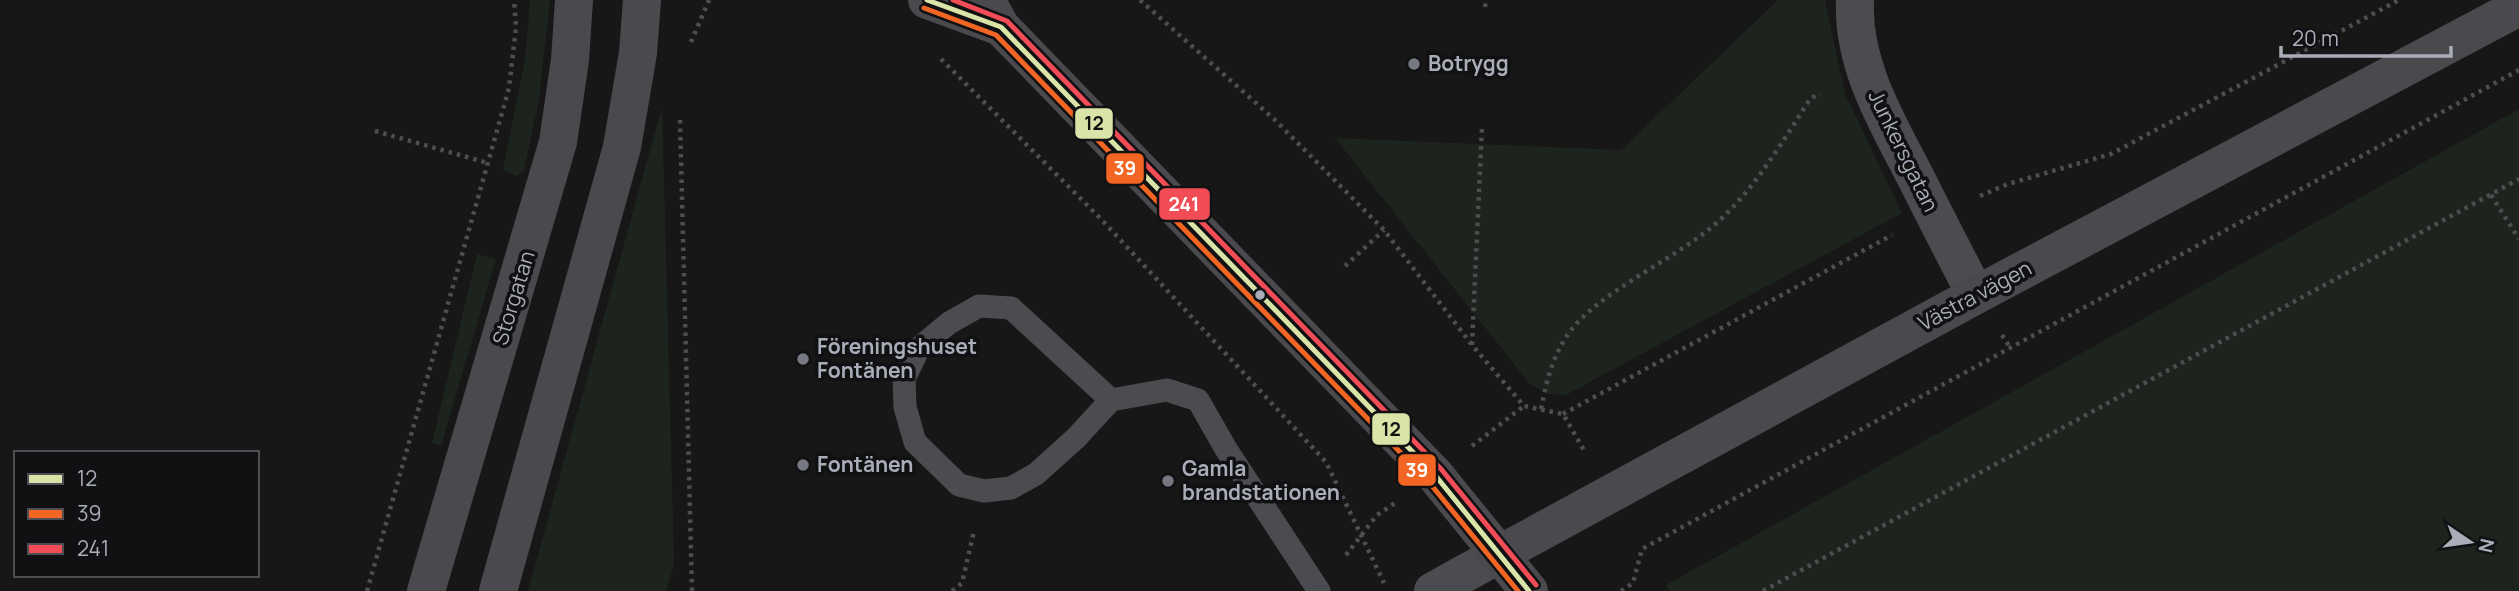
<svg xmlns="http://www.w3.org/2000/svg" width="2519" height="591" viewBox="0 0 2519 591" font-family="Manrope,sans-serif">
  <style>
    .green { fill: #1d241e }
    .lines { fill: none; stroke-linecap: round; stroke-linejoin: round }
    .path { stroke: #4d4e52; stroke-width: 4.5; stroke-dasharray: 3.5 5; stroke-linecap: butt }
    .service { stroke: #4b4c50; stroke-width: 23 }
    .minor { stroke: #4b4c50; stroke-width: 38 }
    .tertiary { stroke: #4b4c50; stroke-width: 38 }
    .secondary { stroke: #4a4a4e; stroke-width: 38 }
    .bus-1-casing { stroke: #111113; stroke-width: 10 }
    .bus-2-casing { stroke: #111113; stroke-width: 10 }
    .bus-3-casing { stroke: #111113; stroke-width: 10 }
    .bus-1 { stroke: #d9e5a8; stroke-width: 5 }
    .bus-2 { stroke: #f26522; stroke-width: 5 }
    .bus-3 { stroke: #f24d57; stroke-width: 5 }
    .poi-dot { fill: #757880; stroke: #111113; stroke-width: 2.5 }
    .bus-dot { fill: #a8adb8; stroke: #111113; stroke-width: 2.5 }
    .labels { text-anchor: middle; stroke-width: 7; stroke-linejoin: round; paint-order: stroke }
    .poi-label { font-size: 21px; font-weight: bold; fill: #a8adb8; stroke: #111113; text-anchor: start }
    .street-label { font-size: 21px; fill: #a8adb8; stroke: #111113 }
    .line-badge { stroke: #111113; stroke-width: 2.5 }
    .badge-label { font-size: 19px; text-anchor: middle; font-weight: bold; fill: #fff }
    .pale-badge-label { font-size: 19px; text-anchor: middle; font-weight: bold; fill: #111 }
  </style>
  <rect width="100%" height="100%" fill="#171717"/>
  <g class="green">
    <path d="M 530,0 L 550,0 L 539,99 L 524,171 L 517,176 L 503,169 L 525,60 Z"/>
    <path d="M 1778,0 L 1825,0 L 1845,94 L 1902,213 L 1566,395 L 1548,394 L 1529,383 L 1335,138 L 1621,150 Z"/>
    <path d="M 662,107 L 674,563 L 666,591 L 528,591 Z"/>
    <path d="M 2519,109 L 2519,591 L 1670,591 L 1666,585 Z"/>
    <path d="M 477,254 L 496,259 L 441,446 L 432,443 Z"/>
  </g>
  <g class="lines">
    <g class="path">
      <path d="M 1140,0 L 1274,119 L 1384,230 L 1472,345 L 1524,406 L 1563,414 L 1585,452"/>
      <path d="M 1485,7 L 1486,0"/>
      <path d="M 691,42 L 709,0"/>
      <path d="M 941,59 L 1100,218 L 1326,462 L 1384,583"/>
      <path d="M 680,120 L 692,591"/>
      <path d="M 375,131 L 488,163"/>
      <path d="M 2491,195 L 2519,239"/>
      <path d="M 1980,196 L 2008,184 L 2111,154 L 2399,0"/>
      <path d="M 1345,266 L 1384,230"/>
      <path d="M 2002,335 L 2011,349"/>
      <path d="M 1472,345 L 1482,127"/>
      <path d="M 1541,409 C 1546,384 1551,361 1565,339 C 1591,294 1680,258 1721,219 C 1757,185 1783,141 1810,99 L 1820,93"/>
      <path d="M 1563,414 L 1892,235"/>
      <path d="M 1472,446 L 1524,406"/>
      <path d="M 1346,555 L 1377,515 L 1395,503"/>
      <path d="M 367,591 L 509,88 L 516,27 L 514,0"/>
      <path d="M 952,591 L 962,583 L 974,531"/>
      <path d="M 1621,591 L 1633,583 L 1642,549 L 2519,70"/>
      <path d="M 1763,591 L 2519,179"/>
    </g>
    <path class="service" d="M 1111,400 L 1011,308 L 979,306 L 949,323 L 919,348 L 904,379 L 905,407 L 915,442 L 959,485 L 984,491 L 1011,488 L 1036,474 L 1076,438 L 1111,400 L 1167,390 L 1198,400 L 1226,449 L 1319,591"/>
    <path class="minor" d="M 1855,0 C 1852,64 1886,120 1915,176 C 1935,216 1955,255 1976,295"/>
    <path class="tertiary" d="M 1433,591 L 1498,555"/>
    <g class="secondary">
      <path d="M 927,0 L 1001,27"/>
      <path d="M 986,0 L 1001,27 L 1435,475 L 1529,591"/>
      <path d="M 1498,555 L 1976,295 L 2519,7"/>
      <path d="M 426,591 L 558,142 L 570,60 L 574,0"/>
      <path d="M 498,591 L 622,147 L 638,53 L 642,0"/>
    </g>
    <g class="bus-1-casing">
      <path id="bus-1" d="M 927,0 L 1001,27 L 1435,475 L 1529,591"/>
    </g>
    <g class="bus-2-casing">
      <path id="bus-2" d="M 924,8 L 996,35 L 1428,481 L 1518,591"/>
    </g>
    <g class="bus-3-casing">
      <path id="bus-3" d="M 953,0 L 1007,21 L 1441,469 L 1536,585"/>
    </g>
    <use href="#bus-1" class="bus-1"/>
    <use href="#bus-2" class="bus-2"/>
    <use href="#bus-3" class="bus-3"/>
  </g>
  <g class="poi-dot">
    <circle cx="1414" cy="64" r="7"/>
    <circle cx="803" cy="359" r="7"/>
    <circle cx="803" cy="465" r="7"/>
    <circle cx="1168" cy="481" r="7"/>
  </g>
  <circle class="bus-dot" cx="1260" cy="295" r="6"/>
  <g class="labels">
    <g class="poi-label">
      <text x="1428" y="71">Botrygg</text>
      <text x="817" y="354">Föreningshuset<tspan x="817" dy="24">Fontänen</tspan></text>
      <text x="817" y="472">Fontänen</text>
      <text x="1182" y="476">Gamla<tspan x="1182" dy="24">brandstationen</tspan></text>
    </g>
    <g class="street-label">
      <text transform="translate(1903 151) rotate(64)" y="7">Junkersgatan</text>
      <text transform="translate(1975 296) rotate(-28)" y="7">Västra vägen</text>
      <text transform="translate(514 298) rotate(-73)" y="7">Storgatan</text>
    </g>
  </g>
  <g class="line-badge">
    <rect x="1074" y="107" width="40" height="33" rx="7" fill="#d9e5a8"/>
    <rect x="1105" y="152" width="40" height="33" rx="7" fill="#f26522"/>
    <rect x="1158" y="187" width="53" height="34" rx="7" fill="#f24d57"/>
    <rect x="1371" y="412" width="40" height="34" rx="7" fill="#d9e5a8"/>
    <rect x="1397" y="453" width="40" height="34" rx="7" fill="#f26522"/>
  </g>
  <g class="badge-label">
    <text x="1125" y="175">39</text>
    <text x="1184" y="211">241</text>
    <text x="1417" y="477">39</text>
  </g>
  <g class="pale-badge-label">
    <text x="1094" y="130">12</text>
    <text x="1391" y="436">12</text>
  </g>
  <rect x="14" y="451" width="245" height="126" fill="#111113" stroke="#4d4f55" stroke-width="2"/>
  <rect x="28" y="474" width="35" height="10" fill="#d9e5a8" stroke="#4d4f55" stroke-width="2"/>
  <text x="77" y="486" font-size="21" fill="#a8adb8">12</text>
  <rect x="28" y="509" width="35" height="10" fill="#f26522" stroke="#4d4f55" stroke-width="2"/>
  <text x="77" y="521" font-size="21" fill="#a8adb8">39</text>
  <rect x="28" y="544" width="35" height="10" fill="#f24d57" stroke="#4d4f55" stroke-width="2"/>
  <text x="77" y="556" font-size="21" fill="#a8adb8">241</text>
  <g transform="translate(2470 542) rotate(103)" stroke="#111113" stroke-width="5" paint-order="stroke">
  <path d="M0-5L12 26L0 18L-12 26Z" fill="#a8adb8"/>
  <text y="-10" font-size="19" font-weight="bold" text-anchor="middle" fill="#a8adb8">N</text>
  </g>
  <path d="M2281 46v10h170v-10" fill="none" stroke="#a8adb8" stroke-width="3.5"/>
  <text x="2292" y="46" font-size="21" fill="#a8adb8" stroke="#111113" stroke-width="5" paint-order="stroke">20 m</text>
</svg>
